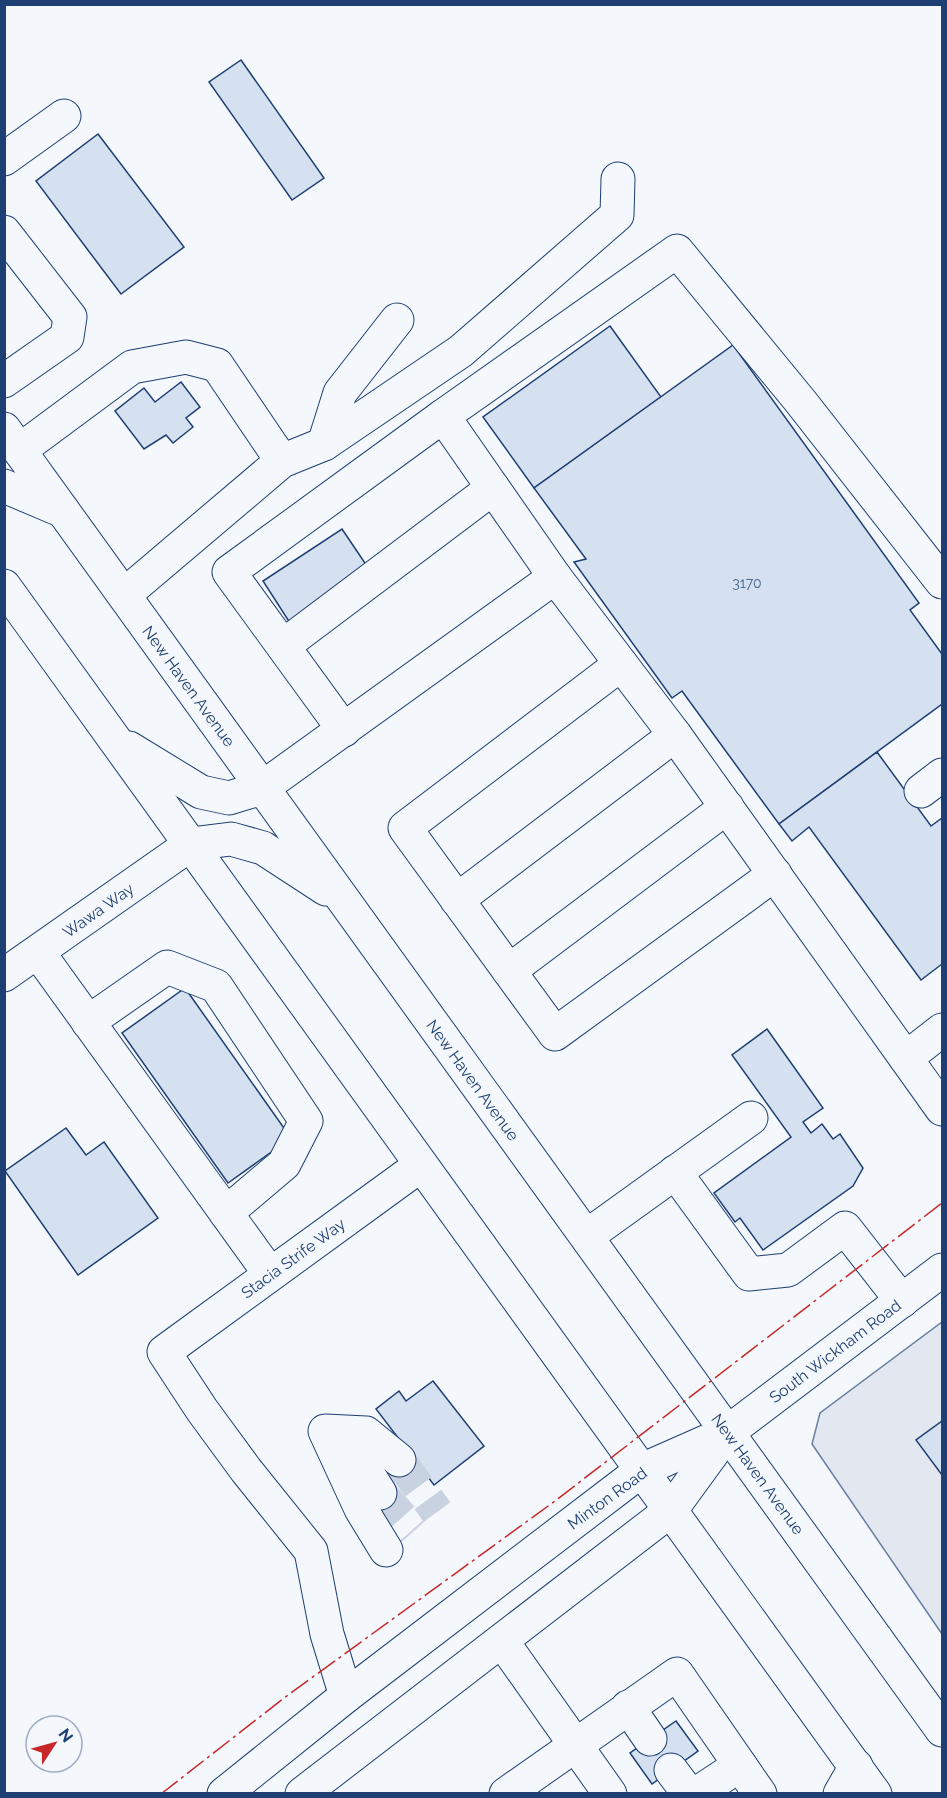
<svg xmlns="http://www.w3.org/2000/svg" width="947" height="1798" viewBox="0 0 947 1798" font-family="Raleway,sans-serif">
  <style>
    .parking { fill: #e3e8f0; stroke: #687fa3; stroke-width: 1.5 }
    .building { fill: #d5e0f0; stroke: #1d3f73; stroke-width: 1.5 }
    .lines { fill: none; stroke-linecap: round; stroke-linejoin: round }
    .minor-tunnel { stroke: #c9d2e0; stroke-width: 33; stroke-dasharray: 33 16; stroke-linecap: butt }
    .minor-casing { stroke: #1d3f73; stroke-width: 35 }
    .major-casing { stroke: #1d3f73; stroke-width: 35 }
    .minor { stroke: #f4f7fb; stroke-width: 33 }
    .major { stroke: #f4f7fb; stroke-width: 33 }
    .power { stroke: #c62828; stroke-width: 1.5; stroke-dasharray: 21 4.5 3 4.5; stroke-linecap: butt }
    .labels { text-anchor: middle; stroke-width: 4.5; stroke-linejoin: round; paint-order: stroke }
    .number-label { font-size: 14px; fill: #4b6792 }
    .street-label { font-size: 16px; fill: #1d3f73; stroke: #f4f7fb }
  </style>
  <rect width="100%" height="100%" fill="#f4f7fb"/>
  <path class="parking" d="M 942,1322 L 942,1634 L 812,1444 L 820,1413 Z"/>
  <g class="building">
    <path d="M 241,60 L 324,178 L 292,200 L 209,82 Z"/>
    <path d="M 98,134 L 184,247 L 121,294 L 36,181 Z"/>
    <path d="M 610,326 L 661,397 L 534,488 L 483,417 Z"/>
    <path d="M 733,345 L 919,603 L 910,610 L 942,654 L 942,704 L 779,824 L 682,691 L 672,698 L 574,562 L 586,559 L 534,488 Z"/>
    <path d="M 181,382 L 200,407 L 186,418 L 193,427 L 173,443 L 166,435 L 144,449 L 115,411 L 144,388 L 155,402 Z"/>
    <path d="M 342,529 L 369,569 L 290,623 L 263,581 Z"/>
    <path d="M 877,752 L 931,826 L 942,818 L 942,964 L 921,980 L 809,827 L 792,841 L 779,824 Z"/>
    <path d="M 185,988 L 291,1138 L 228,1183 L 122,1033 Z"/>
    <path d="M 767,1029 L 823,1108 L 803,1122 L 811,1133 L 822,1124 L 833,1139 L 840,1134 L 863,1168 L 853,1186 L 763,1250 L 740,1218 L 735,1222 L 714,1193 L 791,1137 L 732,1055 Z"/>
    <path d="M 66,1128 L 86,1155 L 104,1142 L 158,1218 L 78,1275 L 5,1171 Z"/>
    <path d="M 433,1381 L 484,1446 L 434,1485 L 376,1409 L 399,1391 L 406,1401 Z"/>
    <path d="M 942,1421 L 942,1475 L 916,1440 Z"/>
    <path d="M 676,1721 L 698,1751 L 652,1784 L 630,1753 Z"/>
  </g>
  <g class="lines">
    <g class="minor-tunnel">
      <path d="M 399,1460 L 437,1512"/>
      <path d="M 380,1493 L 414,1531"/>
    </g>
    <g class="minor-casing">
      <g id="minor">
        <path d="M 4,159 L 64,116"/>
        <path d="M 4,232 L 70,317 L 67,337 L 4,381"/>
        <path d="M 324,444 L 340,393 L 397,320"/>
        <path d="M 20,450 L 132,367 L 186,357 L 217,365 L 282,461"/>
        <path d="M 555,577 L 443,416 L 677,251 L 801,402 L 942,582"/>
        <path d="M 124,595 L 282,461 L 324,444 L 461,351 L 617,215 L 618,179"/>
        <path d="M 283,646 L 493,488"/>
        <path d="M 621,664 L 405,828 L 555,1034 L 775,874"/>
        <path d="M 344,730 L 229,572 L 443,416"/>
        <path d="M 262,788 L 555,577 L 675,735 L 942,1109"/>
        <path d="M 921,791 L 942,775"/>
        <path d="M 457,900 L 675,735"/>
        <path d="M 38,952 L 270,1274"/>
        <path d="M 509,971 L 727,807"/>
        <path d="M 4,975 L 191,844"/>
        <path d="M 88,1022 L 167,967 L 216,986 L 306,1121 L 284,1164 L 226,1213"/>
        <path d="M 906,1058 L 942,1030"/>
        <path d="M 675,1172 L 749,1274 L 788,1270 L 845,1228 L 902,1301"/>
        <path d="M 587,1236 L 751,1118"/>
        <path d="M 352,1449 L 380,1493"/>
        <path d="M 386,1550 L 361,1509 L 325,1431 L 366,1433 L 399,1460"/>
        <path d="M 502,1641 L 610,1794"/>
        <path d="M 346,1696 L 327,1634 L 311,1551 L 246,1470 L 202,1410 L 164,1352 L 421,1165"/>
        <path d="M 628,1707 L 650,1739"/>
        <path d="M 671,1770 L 689,1794"/>
        <path d="M 506,1794 L 677,1674 L 760,1794"/>
        <path d="M 696,1794 L 740,1765"/>
        <path d="M 840,1794 L 856,1766"/>
      </g>
    </g>
    <g class="major-casing">
      <g id="major">
        <path d="M 4,429 L 942,1730"/>
        <path d="M 4,486 L 63,511"/>
        <path d="M 4,586 L 875,1794"/>
        <path d="M 129,748 L 201,792 L 229,798 L 262,788"/>
        <path d="M 191,844 L 231,839 L 263,848 L 326,889"/>
        <path d="M 224,1794 L 346,1696 L 642,1470 L 728,1432 L 942,1270"/>
        <path d="M 302,1794 L 671,1510 L 727,1433"/>
      </g>
    </g>
    <use href="#minor" class="minor"/>
    <use href="#major" class="major"/>
    <path class="power" d="M 161,1794 L 284,1698 L 555,1501 L 942,1203"/>
  </g>
  <g class="labels">
    <g class="number-label">
      <text x="747" y="588">3170</text>
    </g>
    <g class="street-label">
      <text transform="translate(189 686) rotate(54)" y="6">New Haven Avenue</text>
      <text transform="translate(98 910) rotate(-35)" y="6">Wawa Way</text>
      <text transform="translate(473 1080) rotate(54)" y="6">New Haven Avenue</text>
      <text transform="translate(293 1258) rotate(-36)" y="6">Stacia Strife Way</text>
      <text transform="translate(835 1351) rotate(-37)" y="6">South Wickham Road</text>
      <text transform="translate(758 1474) rotate(54)" y="6">New Haven Avenue</text>
      <text transform="translate(607 1498) rotate(-36)" y="6">Minton Road</text>
    </g>
  </g>
  <rect width="947" height="1798" fill="none" stroke="#1d3f73" stroke-width="12"/>
  <g transform="translate(54 1744) rotate(54)"><circle r="28" fill="#f4f7fb" stroke="#9eadc5" stroke-width="1.5"/>
  <path d="M0-4.5L10 22L0 15L-10 22Z" fill="#c62828"/>
  <text y="-9" font-size="16" font-weight="bold" text-anchor="middle" fill="#1d3f73">N</text>
  </g>
</svg>
